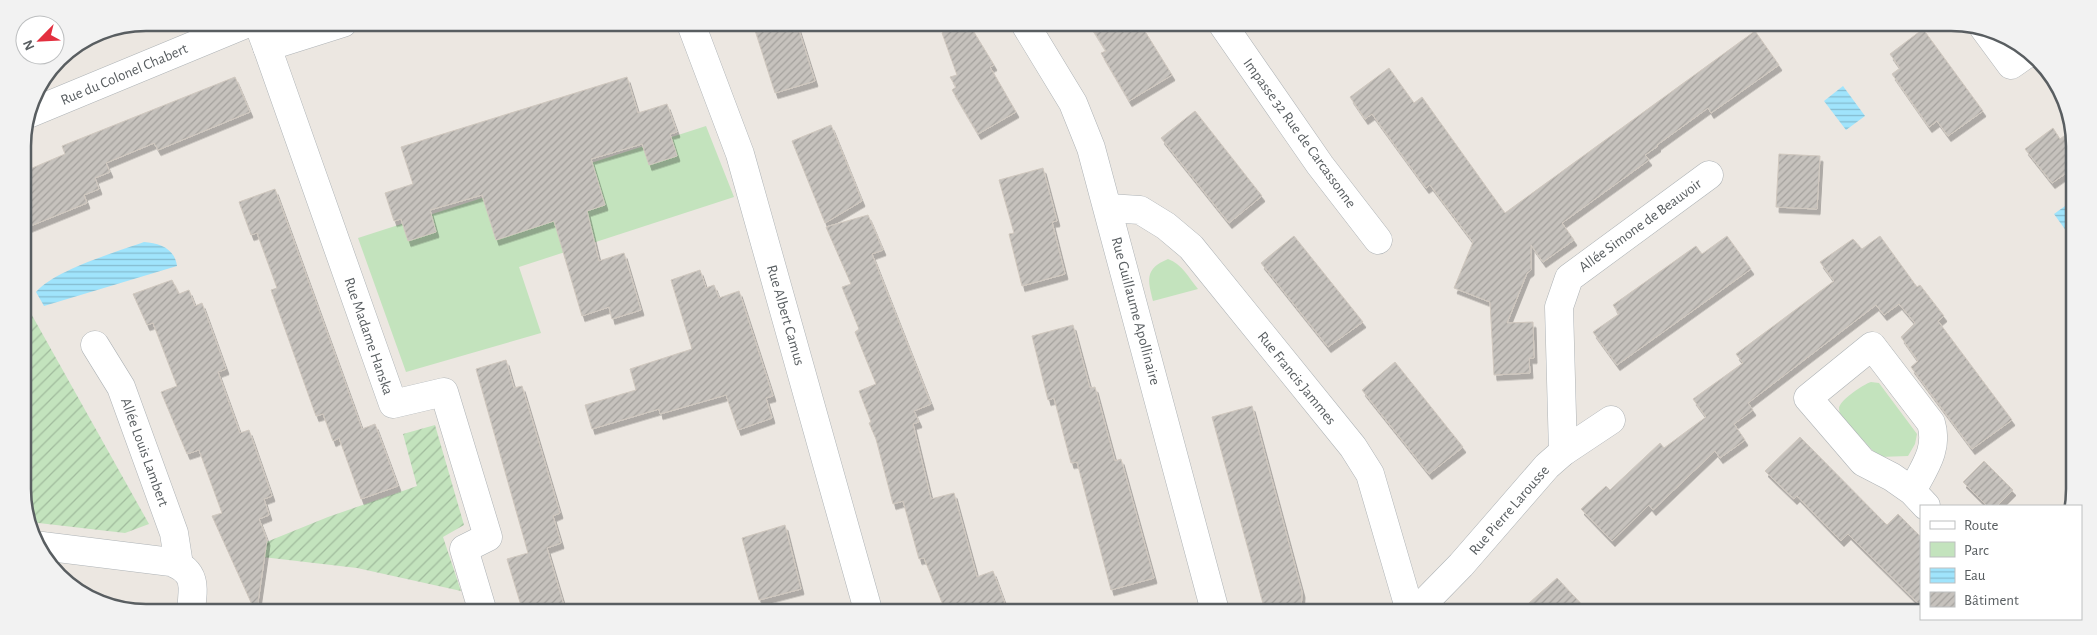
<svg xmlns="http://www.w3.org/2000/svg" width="2097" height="635" viewBox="0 0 2097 635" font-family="'Alegreya Sans',sans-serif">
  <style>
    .green { fill: #c3e3bd }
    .garden { fill: url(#garden-furrows) }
    .water { fill: url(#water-rules) }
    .building { fill: url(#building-hatch); stroke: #d0c8bf; filter: url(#shadow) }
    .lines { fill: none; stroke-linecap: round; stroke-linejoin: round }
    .minor-casing { stroke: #aeb3b6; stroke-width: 29 }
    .minor { stroke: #fff; stroke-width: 28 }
    .labels { text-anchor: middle; stroke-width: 5; stroke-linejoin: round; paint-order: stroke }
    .street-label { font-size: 15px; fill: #595e61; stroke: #fff }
    .rim { fill: none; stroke: #595e61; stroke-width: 2.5 }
  </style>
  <defs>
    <pattern id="garden-furrows" width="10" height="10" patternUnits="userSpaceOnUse" patternTransform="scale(1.25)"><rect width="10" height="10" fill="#c3e3bd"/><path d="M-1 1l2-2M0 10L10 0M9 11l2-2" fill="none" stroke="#a1bb9d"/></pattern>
    <pattern id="water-rules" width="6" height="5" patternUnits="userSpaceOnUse" patternTransform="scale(1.25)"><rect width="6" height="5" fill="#a0e4fc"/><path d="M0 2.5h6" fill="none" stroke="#85bccf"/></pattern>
    <pattern id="building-hatch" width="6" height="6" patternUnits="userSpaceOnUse" patternTransform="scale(1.25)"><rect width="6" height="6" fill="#c6c2bd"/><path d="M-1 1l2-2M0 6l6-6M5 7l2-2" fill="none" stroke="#a4a19d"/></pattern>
    <filter id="shadow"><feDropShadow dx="3" dy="5.5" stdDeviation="0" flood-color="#0004"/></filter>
  </defs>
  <rect width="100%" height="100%" fill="#ece7e1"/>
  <g class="green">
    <path d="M 706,126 L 734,197 L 519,267 L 541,333 L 406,372 L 358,238 Z"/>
    <path d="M 1168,259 C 1182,264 1189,278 1198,289 L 1153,301 C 1148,280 1144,269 1168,259 Z"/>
    <path d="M 1871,382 L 1879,383 L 1917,434 L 1915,444 L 1908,456 L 1879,457 L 1840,416 C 1840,415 1839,408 1839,408 C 1840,400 1864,384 1871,382 Z"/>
  </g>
  <g class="garden">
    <path d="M 24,301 L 149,524 L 125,533 L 30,522 L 25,513 Z"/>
    <path d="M 435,425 L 464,525 L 443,537 L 461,591 L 357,568 L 253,556 L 242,552 L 328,517 L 417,486 L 403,434 Z"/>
  </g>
  <g class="water">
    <path d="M 1843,86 L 1865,116 L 1846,130 L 1824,101 Z"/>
    <path d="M 2072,201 L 2072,229 L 2067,232 L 2054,214 Z"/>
    <path d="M 144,242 C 160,243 175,249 177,266 L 44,306 L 36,292 C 55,270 116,252 144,242 Z"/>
  </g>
  <g class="building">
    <path d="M 753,24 L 797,24 L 815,81 L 775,93 Z"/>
    <path d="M 956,24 L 969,24 L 994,65 L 990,67 L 1016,112 L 978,134 L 952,90 L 956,87 L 950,77 L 957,75 L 942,33 Z"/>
    <path d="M 1090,25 L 1141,25 L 1172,75 L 1129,101 L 1101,53 L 1106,51 Z"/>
    <path d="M 1923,29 L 1983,111 L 1948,136 L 1937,121 L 1929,127 L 1892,74 L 1900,68 L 1890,54 Z"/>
    <path d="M 1755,31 L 1779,65 L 1711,113 L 1708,108 L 1657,145 L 1658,146 L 1645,155 L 1649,160 L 1562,223 L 1574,240 L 1543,262 L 1531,245 L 1531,270 L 1527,273 L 1507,323 L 1533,322 L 1534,358 L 1529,358 L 1530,373 L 1494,375 L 1490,302 L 1454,288 L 1473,242 L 1430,185 L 1426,188 L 1372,114 L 1365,119 L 1350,97 L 1389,68 L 1414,103 L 1422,97 L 1505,213 Z"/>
    <path d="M 235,77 L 250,112 L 158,150 L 154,143 L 106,163 L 110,172 L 95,178 L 99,189 L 84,195 L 87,203 L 23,229 L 23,172 L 65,154 L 62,146 Z"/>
    <path d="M 627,77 L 638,113 L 667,104 L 677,132 L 670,134 L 677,156 L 649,165 L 642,144 L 591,159 L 605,205 L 587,211 L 599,261 L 624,253 L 641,310 L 612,319 L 609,307 L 582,316 L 554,221 L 496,240 L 482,195 L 430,210 L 436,232 L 408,241 L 401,219 L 394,221 L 385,193 L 413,184 L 401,147 Z"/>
    <path d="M 1195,111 L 1262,196 L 1229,223 L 1161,138 Z"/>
    <path d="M 831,125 L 862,201 L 825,223 L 792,141 Z"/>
    <path d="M 2053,128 L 2060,139 L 2072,130 L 2072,169 L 2052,183 L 2025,149 Z"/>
    <path d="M 1779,154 L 1820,156 L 1817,209 L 1776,207 Z"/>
    <path d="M 1043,168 L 1057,221 L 1052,222 L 1065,274 L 1022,286 L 1009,234 L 1014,233 L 999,180 Z"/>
    <path d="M 275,189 L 362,429 L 375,424 L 398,486 L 361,499 L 339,438 L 333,441 L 323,414 L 316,416 L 271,290 L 277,288 L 257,233 L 251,235 L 239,202 Z"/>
    <path d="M 868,215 L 883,250 L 872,254 L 931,404 L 914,411 L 919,422 L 913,424 L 931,499 L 954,493 L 977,577 L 993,571 L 1005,604 L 991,610 L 945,610 L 924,558 L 919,559 L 903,501 L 893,504 L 876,439 L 869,423 L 871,422 L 859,391 L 876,384 L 855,332 L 859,329 L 842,287 L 851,284 L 826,227 Z"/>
    <path d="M 1294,236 L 1363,322 L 1328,347 L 1261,263 Z"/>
    <path d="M 1727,236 L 1751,269 L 1617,365 L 1593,332 L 1619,314 L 1613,305 L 1696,246 L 1702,254 Z"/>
    <path d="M 1880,236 L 1917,287 L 1920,285 L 1944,316 L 1938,321 L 2012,420 L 1972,449 L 1911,367 L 1918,361 L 1901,337 L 1915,323 L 1899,304 L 1884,315 L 1876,305 L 1748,403 L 1753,410 L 1734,424 L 1745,440 L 1720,458 L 1715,451 L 1653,510 L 1649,505 L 1612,541 L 1581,509 L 1606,486 L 1610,490 L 1660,443 L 1664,448 L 1706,417 L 1693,399 L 1743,363 L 1736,354 L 1834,281 L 1820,262 L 1853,239 L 1862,249 Z"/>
    <path d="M 700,270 L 706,288 L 714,285 L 719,298 L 739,291 L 773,396 L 766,398 L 772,418 L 738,430 L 726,395 L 660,414 L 659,409 L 592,429 L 585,405 L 636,390 L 630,369 L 692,349 L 671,280 Z"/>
    <path d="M 172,280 L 179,294 L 189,290 L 195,306 L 202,303 L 226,369 L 218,372 L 240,433 L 249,430 L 272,496 L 264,499 L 269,515 L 259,519 L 267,540 L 257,609 L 254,609 L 212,516 L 222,513 L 199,450 L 187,454 L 161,392 L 177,386 L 153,323 L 147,325 L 133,294 Z"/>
    <path d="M 1073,325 L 1090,388 L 1095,387 L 1115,461 L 1121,459 L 1154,578 L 1111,590 L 1077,462 L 1071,463 L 1054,398 L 1048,400 L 1032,336 Z"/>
    <path d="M 506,360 L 514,388 L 522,386 L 560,513 L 553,516 L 561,543 L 547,548 L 565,609 L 522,609 L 507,559 L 528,553 L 476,369 Z"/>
    <path d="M 1395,362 L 1463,447 L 1429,474 L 1362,390 Z"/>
    <path d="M 1252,406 L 1302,592 L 1301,611 L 1265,611 L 1212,417 Z"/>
    <path d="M 1800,437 L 1887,525 L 1898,514 L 1921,537 L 1921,606 L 1848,534 L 1841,541 L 1797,496 L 1794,499 L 1765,471 Z"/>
    <path d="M 1984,461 L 2013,490 L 1997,506 L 1987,506 L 1963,482 Z"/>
    <path d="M 785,525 L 801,589 L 759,600 L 742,538 Z"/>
    <path d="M 1557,578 L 1588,611 L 1520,611 Z"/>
  </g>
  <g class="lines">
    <g class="minor-casing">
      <g id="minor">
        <path d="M 691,24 L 740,154 L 868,610"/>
        <path d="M 1025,24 L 1073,103 L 1091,148 L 1215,611"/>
        <path d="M 1223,25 L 1320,165 L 1378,240"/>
        <path d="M 1983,27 L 2011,65 L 2028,53"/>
        <path d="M 261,31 L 267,47 L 343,23"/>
        <path d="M 267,47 L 393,404 L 444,392 L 488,537 L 464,549 L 482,609"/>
        <path d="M 28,114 L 248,23"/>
        <path d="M 1108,208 L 1140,210 L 1166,226 L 1191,247 L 1353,447 L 1370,474 L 1410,611"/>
        <path d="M 95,345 L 121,387 L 174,533 L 179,565"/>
        <path d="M 1563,452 L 1559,307 L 1569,278 L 1709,175"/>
        <path d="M 1912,491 C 1924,468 1939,449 1931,423 L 1872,346 L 1808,398 L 1863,462 L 1892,477 L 1912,491 L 1926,506"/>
        <path d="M 42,546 L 171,562 C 196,571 194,586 191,609"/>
        <path d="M 1416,611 L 1461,565 L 1547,466 L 1563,452 L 1611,420"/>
      </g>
    </g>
    <use href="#minor" class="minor"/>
  </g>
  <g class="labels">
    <g class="street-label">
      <text transform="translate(124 74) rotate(-23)" y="5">Rue du Colonel Chabert</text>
      <text transform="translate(1300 133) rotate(54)" y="5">Impasse 32 Rue de Carcassonne</text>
      <text transform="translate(1640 225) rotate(-36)" y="5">Allée Simone de Beauvoir</text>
      <text transform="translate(1136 311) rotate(75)" y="5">Rue Guillaume Apollinaire</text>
      <text transform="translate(786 315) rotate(74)" y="5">Rue Albert Camus</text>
      <text transform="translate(369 336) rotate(71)" y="5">Rue Madame Hanska</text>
      <text transform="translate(1297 378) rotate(51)" y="5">Rue Francis Jammes</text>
      <text transform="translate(145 452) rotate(70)" y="5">Allée Louis Lambert</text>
      <text transform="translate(1509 510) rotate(-49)" y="5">Rue Pierre Larousse</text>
    </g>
  </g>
  <path d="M0 0H2097V635H0ZM146 31H1951A115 115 0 0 1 2066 146V489A115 115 0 0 1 1951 604H146A115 115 0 0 1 31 489V146A115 115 0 0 1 146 31Z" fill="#f2f2f2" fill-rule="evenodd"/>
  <path class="rim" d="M146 31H1951A115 115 0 0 1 2066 146V489A115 115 0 0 1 1951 604H146A115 115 0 0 1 31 489V146A115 115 0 0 1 146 31Z"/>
  <rect x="1920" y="505" width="162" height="115" fill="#ffffff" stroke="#bdbfc0"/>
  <rect x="1930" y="521" width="25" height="8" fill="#ffffff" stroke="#bdbfc0"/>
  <text x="1964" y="530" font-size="15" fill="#595e61">Route</text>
  <rect x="1930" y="542" width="25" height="15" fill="#c3e3bd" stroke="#bdbfc0"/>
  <text x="1964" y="555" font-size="15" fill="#595e61">Parc</text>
  <rect x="1930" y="568" width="25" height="15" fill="url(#water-rules)" stroke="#bdbfc0"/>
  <text x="1964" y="580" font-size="15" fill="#595e61">Eau</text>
  <rect x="1930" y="592" width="25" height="15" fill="url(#building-hatch)" stroke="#bdbfc0"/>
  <text x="1964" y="605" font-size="15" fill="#595e61">Bâtiment</text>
  <g transform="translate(40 40) rotate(246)"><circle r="24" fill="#ffffff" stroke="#bdbfc0"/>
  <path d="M0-4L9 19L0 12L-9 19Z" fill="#e32f3f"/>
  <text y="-8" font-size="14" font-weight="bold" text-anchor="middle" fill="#595e61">N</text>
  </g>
</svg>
